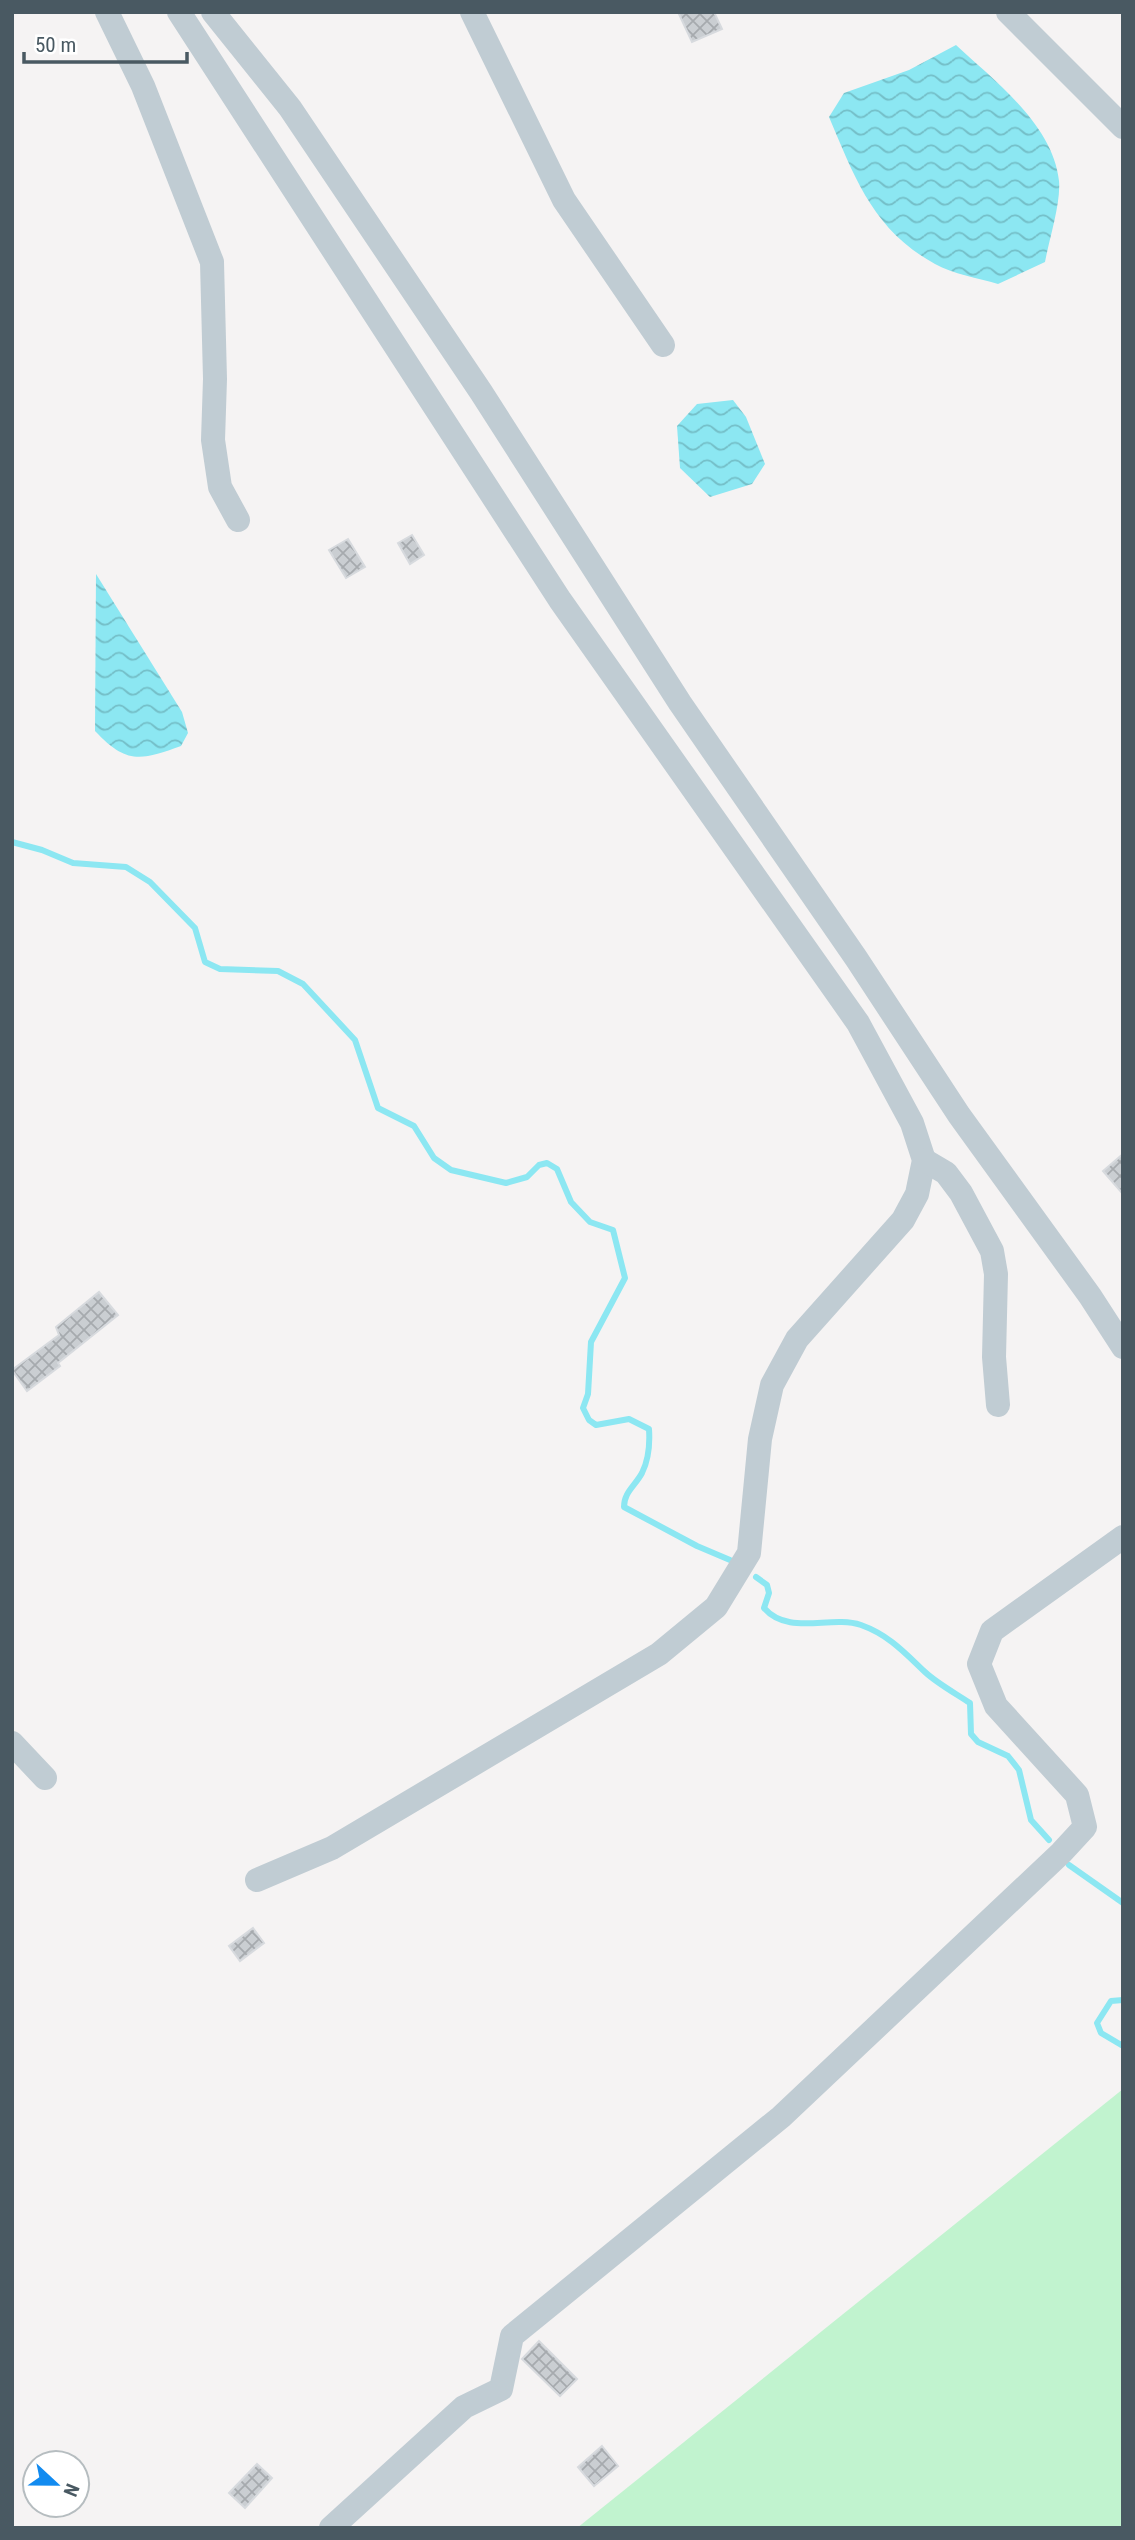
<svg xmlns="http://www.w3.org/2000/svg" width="1135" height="2540" viewBox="0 0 1135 2540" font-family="'Roboto Condensed',sans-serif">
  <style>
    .green { fill: #c1f3cf }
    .water { fill: url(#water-waves) }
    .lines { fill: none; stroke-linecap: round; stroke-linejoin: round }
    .stream { stroke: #8ce7f2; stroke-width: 6 }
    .building { fill: url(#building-cross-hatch); stroke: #d7dade; stroke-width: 2 }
    .minor { stroke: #c0ccd3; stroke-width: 24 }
  </style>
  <defs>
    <pattern id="water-waves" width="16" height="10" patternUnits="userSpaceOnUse" patternTransform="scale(1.75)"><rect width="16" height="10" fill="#8ce7f2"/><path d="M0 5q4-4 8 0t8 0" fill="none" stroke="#74bec7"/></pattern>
    <pattern id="building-cross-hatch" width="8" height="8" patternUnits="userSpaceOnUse" patternTransform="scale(1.75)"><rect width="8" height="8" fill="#caced2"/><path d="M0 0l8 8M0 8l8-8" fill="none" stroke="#a6aaae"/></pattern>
  </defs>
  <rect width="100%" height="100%" fill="#f5f3f3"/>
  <path class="green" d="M 1123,2089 L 1123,2528 L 577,2528 Z"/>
  <g class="water">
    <path d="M 956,45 C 996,82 1053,125 1059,181 C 1061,203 1049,240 1045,262 L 998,284 C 978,278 953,274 935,264 C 873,230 855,178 829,117 L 844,93 L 909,70 Z"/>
    <path d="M 733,400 L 746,417 L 765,464 L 752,484 L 710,497 L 680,468 L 677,426 L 697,404 Z"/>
    <path d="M 96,574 L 182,712 L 188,733 L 181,746 C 140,761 126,764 95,731 Z"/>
  </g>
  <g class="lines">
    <g class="stream">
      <path d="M 12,842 L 42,850 L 73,863 L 126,867 L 150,882 L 195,928 L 205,962 L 220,969 L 278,971 L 303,984 L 355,1040 L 378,1108 L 414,1126 L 434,1158 L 451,1170 L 506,1183 L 527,1177 L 539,1165 L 547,1163 L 557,1169 L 571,1202 L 590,1222 L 613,1230 L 625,1278 L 591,1342 L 588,1394 L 583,1408 L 589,1420 L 596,1425 L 629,1419 L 649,1429 C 650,1444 649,1459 642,1473 C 635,1486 624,1492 624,1507 L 697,1546 L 730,1560"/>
      <path d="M 756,1577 L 767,1585 L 769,1593 L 764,1608 C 788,1636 830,1615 861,1625 C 889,1635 905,1653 925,1672 C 938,1684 955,1693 970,1703 L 971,1734 L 978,1742 L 1008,1756 L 1019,1770 L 1031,1820 L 1049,1840"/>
      <path d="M 1069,1865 L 1123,1903"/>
      <path d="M 1123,2000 L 1111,2001 L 1097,2023 L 1101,2033 L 1123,2046"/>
    </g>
  </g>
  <g class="building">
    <path d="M 678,12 L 714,12 L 722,29 L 692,42 Z"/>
    <path d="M 412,535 L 424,555 L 410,564 L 398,543 Z"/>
    <path d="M 348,539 L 365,567 L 346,578 L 329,550 Z"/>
    <path d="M 1123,1154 L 1123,1194 L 1103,1171 Z"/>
    <path d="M 99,1292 L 118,1315 L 58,1363 L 60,1366 L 27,1391 L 12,1370 L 59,1335 L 56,1327 Z"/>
    <path d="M 253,1928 L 264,1943 L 240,1961 L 229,1946 Z"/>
    <path d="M 539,2341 L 577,2379 L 560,2396 L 522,2359 Z"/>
    <path d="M 602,2446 L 618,2466 L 594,2486 L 578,2467 Z"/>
    <path d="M 257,2464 L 272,2478 L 245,2508 L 229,2493 Z"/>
  </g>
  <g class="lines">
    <g class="minor">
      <path d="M 107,12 L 143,86 L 212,262 L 215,379 L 213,440 L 220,487 L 238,520"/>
      <path d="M 179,12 L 560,600 L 858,1023 L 912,1123 L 924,1160 L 917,1194 L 903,1220 L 797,1339 L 772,1385 L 760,1439 L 749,1553 L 716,1607 L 659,1654 L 332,1848 L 257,1880"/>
      <path d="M 213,12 L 290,108 L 481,392 L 680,703 L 856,958 L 959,1115 L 1090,1296 L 1123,1347"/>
      <path d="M 472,12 L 564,200 L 663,345"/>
      <path d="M 1008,12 L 1123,127"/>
      <path d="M 924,1160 L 946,1173 L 961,1193 L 992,1251 L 996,1274 L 994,1357 L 998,1405"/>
      <path d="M 12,1743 L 45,1778"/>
      <path d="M 331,2528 L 464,2407 L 501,2389 L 512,2336 L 781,2117 L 1061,1853 L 1085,1827 L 1077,1795 L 996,1706 L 979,1664 L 992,1631 L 1123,1537"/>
    </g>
  </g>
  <rect width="1135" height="2540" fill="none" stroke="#495962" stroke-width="28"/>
  <g transform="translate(56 2484) rotate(112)"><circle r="33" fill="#ffffff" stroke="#b6bdc0" stroke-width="2"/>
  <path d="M0-5L12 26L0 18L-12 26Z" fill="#128bf0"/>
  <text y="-10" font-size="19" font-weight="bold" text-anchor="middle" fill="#495962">N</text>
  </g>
  <path d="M24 52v10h163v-10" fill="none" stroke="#495962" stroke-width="3.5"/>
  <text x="35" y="52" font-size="21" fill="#495962" stroke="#ffffff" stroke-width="5" paint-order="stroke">50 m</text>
</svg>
